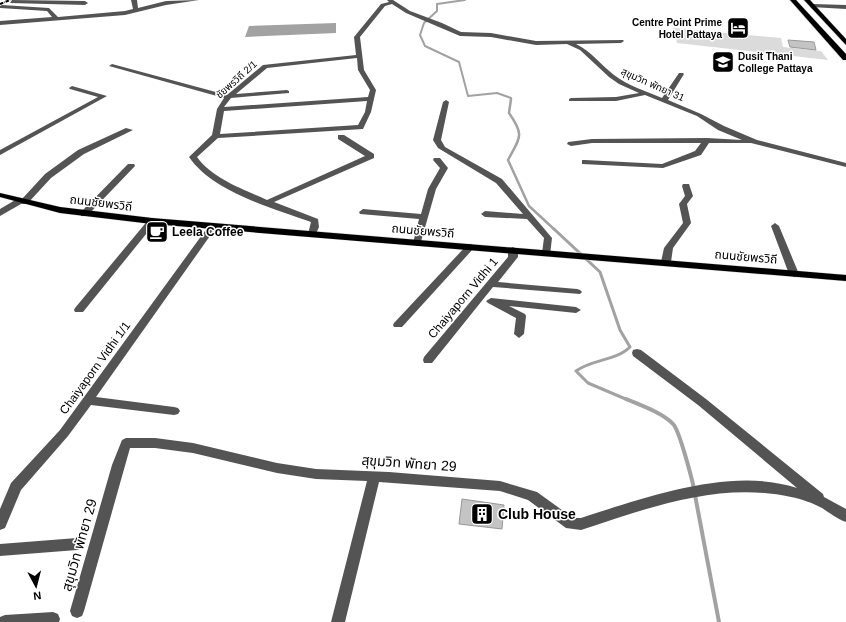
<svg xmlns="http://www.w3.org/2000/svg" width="846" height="622" viewBox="0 0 846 622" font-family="Arial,'Noto Sans Thai',sans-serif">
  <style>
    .green { fill: #dbdbdb }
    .water { fill: #a2a2a2 }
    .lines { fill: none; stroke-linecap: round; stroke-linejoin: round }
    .stream-far3 { stroke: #a2a2a2; stroke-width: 2 }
    .stream-far2 { stroke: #a2a2a2; stroke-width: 2.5 }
    .stream-far1 { stroke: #a2a2a2; stroke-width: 3 }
    .stream { stroke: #a2a2a2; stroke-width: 4 }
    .building { fill: #c4c4c4; stroke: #989898 }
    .major-casing { stroke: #dbdbdb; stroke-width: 1 }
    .highway-casing { stroke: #dbdbdb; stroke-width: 1 }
    .minor { fill: #545454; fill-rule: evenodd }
    .major { fill: #000; fill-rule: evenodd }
    .highway { fill: #000; fill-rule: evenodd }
    .rail { stroke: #000; stroke-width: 2; stroke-dasharray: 3.5 1 0.5 1; stroke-linecap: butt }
    .labels { text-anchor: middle; stroke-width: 3; stroke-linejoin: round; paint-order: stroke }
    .far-poi-label { font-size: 10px; font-weight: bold; fill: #000; stroke: #fff; text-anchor: end }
    .far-street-label { font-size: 10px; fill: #000; stroke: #fff }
    .street-label { font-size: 12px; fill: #000; stroke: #fff }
    .poi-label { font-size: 12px; font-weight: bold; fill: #000; stroke: #fff; text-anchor: start }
    .near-street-label { font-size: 14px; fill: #000; stroke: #fff }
    .near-poi-label { font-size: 14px; font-weight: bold; fill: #000; stroke: #fff; text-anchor: start }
  </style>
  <rect width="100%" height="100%" fill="#fff"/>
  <path class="green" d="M 673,28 L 781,38 L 783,47 L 821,51 L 828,60 L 677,43 Z"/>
  <path class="water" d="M 336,23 L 336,33 L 245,37 L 249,26 Z"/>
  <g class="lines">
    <path class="stream-far3" d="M 465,0 L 437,4 L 437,11 L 424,23 L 420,35 L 425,46 L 459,62 L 468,96 L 497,93 L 511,98 L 511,100"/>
    <path class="stream-far2" d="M 511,99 L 509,113 C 525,136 520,137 508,160 L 529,206 L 555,230"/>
    <path class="stream-far1" d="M 554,229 L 600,272 L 620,330 L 630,347 C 616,361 592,359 576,371 L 588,383 L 628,400"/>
    <g class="stream">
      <path d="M 626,399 C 640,405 663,413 673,424 C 679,429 692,479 694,489"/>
      <path d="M 695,495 L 719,622"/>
    </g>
  </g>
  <g class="building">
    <path d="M 788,40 L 814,42 L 816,50 L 790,47 Z"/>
    <path d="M 462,499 L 504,505 L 502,529 L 459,524 Z"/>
  </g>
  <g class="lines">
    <g class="major-casing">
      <path id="major" d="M 0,193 L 60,207 L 152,218 L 846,275 L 846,281 L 152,224 L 60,213 L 0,197 Z"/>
    </g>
    <g class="highway-casing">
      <g id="highway">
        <path d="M 790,0 L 796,0 L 846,54 L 846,60 L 843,60 Z"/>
        <path d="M 804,0 L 810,0 L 846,39 L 846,45 Z"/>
      </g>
    </g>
    <g class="minor">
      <path d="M 12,0 L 85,1 L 88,3 L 85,5 L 10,3 Z"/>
      <path d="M 131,0 L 137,0 L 138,8 L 166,1 L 199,0 L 166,5 L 125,15 L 0,25 L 0,21 L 52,17 L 47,11 L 0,8 L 0,6 L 2,5 L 49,8 L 58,17 L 125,11 L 133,9 Z"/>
      <path d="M 387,0 L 393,0 L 410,11 L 442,23 L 461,32 L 491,33 L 536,41 L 623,40 L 624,41 L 621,43 L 576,44 C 591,51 601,65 614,75 C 628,86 646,91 662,98 L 679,73 L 683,73 L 684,74 L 668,100 L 701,114 L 724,126 L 757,140 L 846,163 L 846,167 L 751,143 L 709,143 L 701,155 L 663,168 L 582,164 L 582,160 L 585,160 L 662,164 L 695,151 L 701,143 L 592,143 L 571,146 L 567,144 L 568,142 L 592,139 L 707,138 L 742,140 L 718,130 L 697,116 L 645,95 L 616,101 L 569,101 L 569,99 L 571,98 L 616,97 L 639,93 L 619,84 L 609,77 L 580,50 L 567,44 L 536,45 L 491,37 L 460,36 L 406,13 L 392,4 L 385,6 L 360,37 L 364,70 L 376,90 L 371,112 L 363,129 L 218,138 L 197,157 C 213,179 243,189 267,200 L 365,156 L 338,139 L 338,135 L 344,135 L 374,154 L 374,158 L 274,202 L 318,219 L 319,227 L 315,236 L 312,237 L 308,234 L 311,222 C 272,208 213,192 189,157 L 212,135 L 217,109 L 224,98 L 109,66 L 112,64 L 227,95 L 263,65 L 356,55 L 354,37 L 381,4 L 389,2 ZM 357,58 L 358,70 L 370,90 L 368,97 L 224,107 L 231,98 L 289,93 L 289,91 L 287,90 L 236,94 L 267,68 ZM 367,101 L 365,112 L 358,125 L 220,134 L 224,111 Z"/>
      <path d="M 813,4 L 846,5 L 846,9 L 811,7 L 810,6 Z"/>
      <path d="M 72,86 L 107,96 L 0,155 L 0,150 L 98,97 L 70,89 L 69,88 Z"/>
      <path d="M 446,100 L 449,102 L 441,140 L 445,147 L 502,179 L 552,238 L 550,255 L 544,255 L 542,253 L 544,238 L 527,219 L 485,217 L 481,214 L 485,211 L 523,214 L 496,183 L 438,148 L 433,140 L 443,102 Z"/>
      <path d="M 126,128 L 133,130 L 84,154 L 51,178 L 27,204 L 21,204 L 0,216 L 0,209 L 17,199 L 22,199 L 45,174 L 78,150 Z"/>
      <path d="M 434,158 L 440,158 L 448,168 L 436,189 L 420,245 L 417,246 L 413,243 L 419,219 L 360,214 L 359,212 L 363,209 L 421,214 L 428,189 L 440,168 L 433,160 Z"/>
      <path d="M 128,164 L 134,164 L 135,166 L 87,216 L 81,216 L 81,212 Z"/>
      <path d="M 683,184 L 689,184 L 693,196 L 687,204 L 691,223 L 673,248 L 671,262 L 666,265 L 661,262 L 664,248 L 683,223 L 679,204 L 685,196 L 682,186 Z"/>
      <path d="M 152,218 L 155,219 L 156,221 L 155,223 L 83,312 L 75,312 L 74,310 L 75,308 L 149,219 Z"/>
      <path d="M 213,223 L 217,226 L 96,397 L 174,407 L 178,408 L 180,411 L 178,414 L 174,415 L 91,405 L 68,436 L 21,490 L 5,528 L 0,530 L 0,509 L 11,483 L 60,430 L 210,224 Z"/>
      <path d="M 775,223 L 779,226 L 799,274 L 797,276 L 794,277 L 789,274 L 771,226 Z"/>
      <path d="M 470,244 L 473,245 L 474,247 L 473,249 L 402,327 L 394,327 L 393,325 L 394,323 L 467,245 Z"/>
      <path d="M 513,247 L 518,250 L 518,257 L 498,282 L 577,289 L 580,290 L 582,292 L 580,294 L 493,287 L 432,363 L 424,363 L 423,360 L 424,357 L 508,257 L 508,250 Z"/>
      <path d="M 491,298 L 576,307 L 581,310 L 576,313 L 509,306 L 525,314 L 526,316 L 524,334 L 519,338 L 514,334 L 516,318 L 488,303 L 486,301 Z"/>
      <path d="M 637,349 L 641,350 L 706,399 L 823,494 L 824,497 L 846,509 L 846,522 C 837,519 830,513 822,508 C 813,503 801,499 791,497 C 719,481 648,508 581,530 L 566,528 L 528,500 L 500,491 L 379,482 L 345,622 L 331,622 L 367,481 L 316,479 L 277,473 L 193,453 L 155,448 L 130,448 L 84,611 L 82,616 L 77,618 L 72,616 L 70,611 L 112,465 L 122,440 L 126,438 L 155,438 L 193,443 L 277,463 L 316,469 L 389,472 L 500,481 L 537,492 L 573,518 L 581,518 C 644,498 731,466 797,488 L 698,405 L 633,356 L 632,353 L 633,350 Z"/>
      <path d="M 77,538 L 82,540 L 84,544 L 82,548 L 77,550 L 0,556 L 0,544 Z"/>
      <path d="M 53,612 L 58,614 L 60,619 L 59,622 L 0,622 L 0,617 L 5,615 Z"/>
    </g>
    <use href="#major" class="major"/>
    <use href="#highway" class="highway"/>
    <path class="rail" d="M 0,4 L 10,0"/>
  </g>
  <defs>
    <g id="hotel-square" transform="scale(1.15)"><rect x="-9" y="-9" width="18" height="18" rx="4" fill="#000" stroke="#fff"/><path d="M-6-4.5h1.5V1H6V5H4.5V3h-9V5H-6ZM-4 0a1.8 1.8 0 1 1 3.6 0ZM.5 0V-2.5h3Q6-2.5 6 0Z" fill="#fff"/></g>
    <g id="university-square" transform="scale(1.15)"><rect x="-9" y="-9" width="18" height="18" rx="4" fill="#000" stroke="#fff"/><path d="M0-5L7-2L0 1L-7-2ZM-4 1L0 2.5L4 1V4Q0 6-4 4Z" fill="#fff"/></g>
    <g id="cafe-square" transform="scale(1.15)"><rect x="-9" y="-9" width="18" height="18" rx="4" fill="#000" stroke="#fff"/><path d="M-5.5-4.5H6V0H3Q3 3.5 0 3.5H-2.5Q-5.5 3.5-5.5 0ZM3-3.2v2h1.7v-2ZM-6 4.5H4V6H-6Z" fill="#fff"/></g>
    <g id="building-square" transform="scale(1.15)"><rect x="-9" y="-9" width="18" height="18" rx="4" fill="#000" stroke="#fff"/><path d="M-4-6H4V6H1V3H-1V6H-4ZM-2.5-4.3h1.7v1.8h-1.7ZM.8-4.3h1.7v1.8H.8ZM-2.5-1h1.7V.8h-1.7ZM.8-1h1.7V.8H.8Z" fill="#fff"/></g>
  </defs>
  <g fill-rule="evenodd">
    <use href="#hotel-square" x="738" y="28"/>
    <use href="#university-square" x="723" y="62"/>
    <use href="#cafe-square" x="157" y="232"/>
    <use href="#building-square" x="482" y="514"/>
  </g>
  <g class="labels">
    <g class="far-poi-label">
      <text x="722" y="26">Centre Point Prime<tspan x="722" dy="12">Hotel Pattaya</tspan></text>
      <text x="738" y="60" text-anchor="start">Dusit Thani<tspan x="738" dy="12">College Pattaya</tspan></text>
    </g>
    <g class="far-street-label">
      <text transform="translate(236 79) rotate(-42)" y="4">ชัยพรวิถี 2/1</text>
      <text transform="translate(653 84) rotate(24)" y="4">สุขุมวิท พัทยา 31</text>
    </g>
    <g class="street-label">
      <text transform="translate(101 203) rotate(7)" y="4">ถนนชัยพรวิถี</text>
      <text transform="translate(423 231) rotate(5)" y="4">ถนนชัยพรวิถี</text>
      <text transform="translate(746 257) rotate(5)" y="4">ถนนชัยพรวิถี</text>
      <text transform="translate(463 298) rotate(-50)" y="4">Chaiyaporn Vidhi 1</text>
      <text transform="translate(95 368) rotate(-54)" y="4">Chaiyaporn Vidhi 1/1</text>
    </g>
    <g class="poi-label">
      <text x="172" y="236">Leela Coffee</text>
    </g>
    <g class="near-street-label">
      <text transform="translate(409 463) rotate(4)" y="5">สุขุมวิท พัทยา 29</text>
      <text transform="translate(79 545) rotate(-74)" y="5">สุขุมวิท พัทยา 29</text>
    </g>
    <g class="near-poi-label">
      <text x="498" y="519">Club House</text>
    </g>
  </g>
  <g transform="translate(36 586) rotate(173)" stroke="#ffffff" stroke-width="3" paint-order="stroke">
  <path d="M0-3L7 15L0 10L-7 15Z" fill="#000000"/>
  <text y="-6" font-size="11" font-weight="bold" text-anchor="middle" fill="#000000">N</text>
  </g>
</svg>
